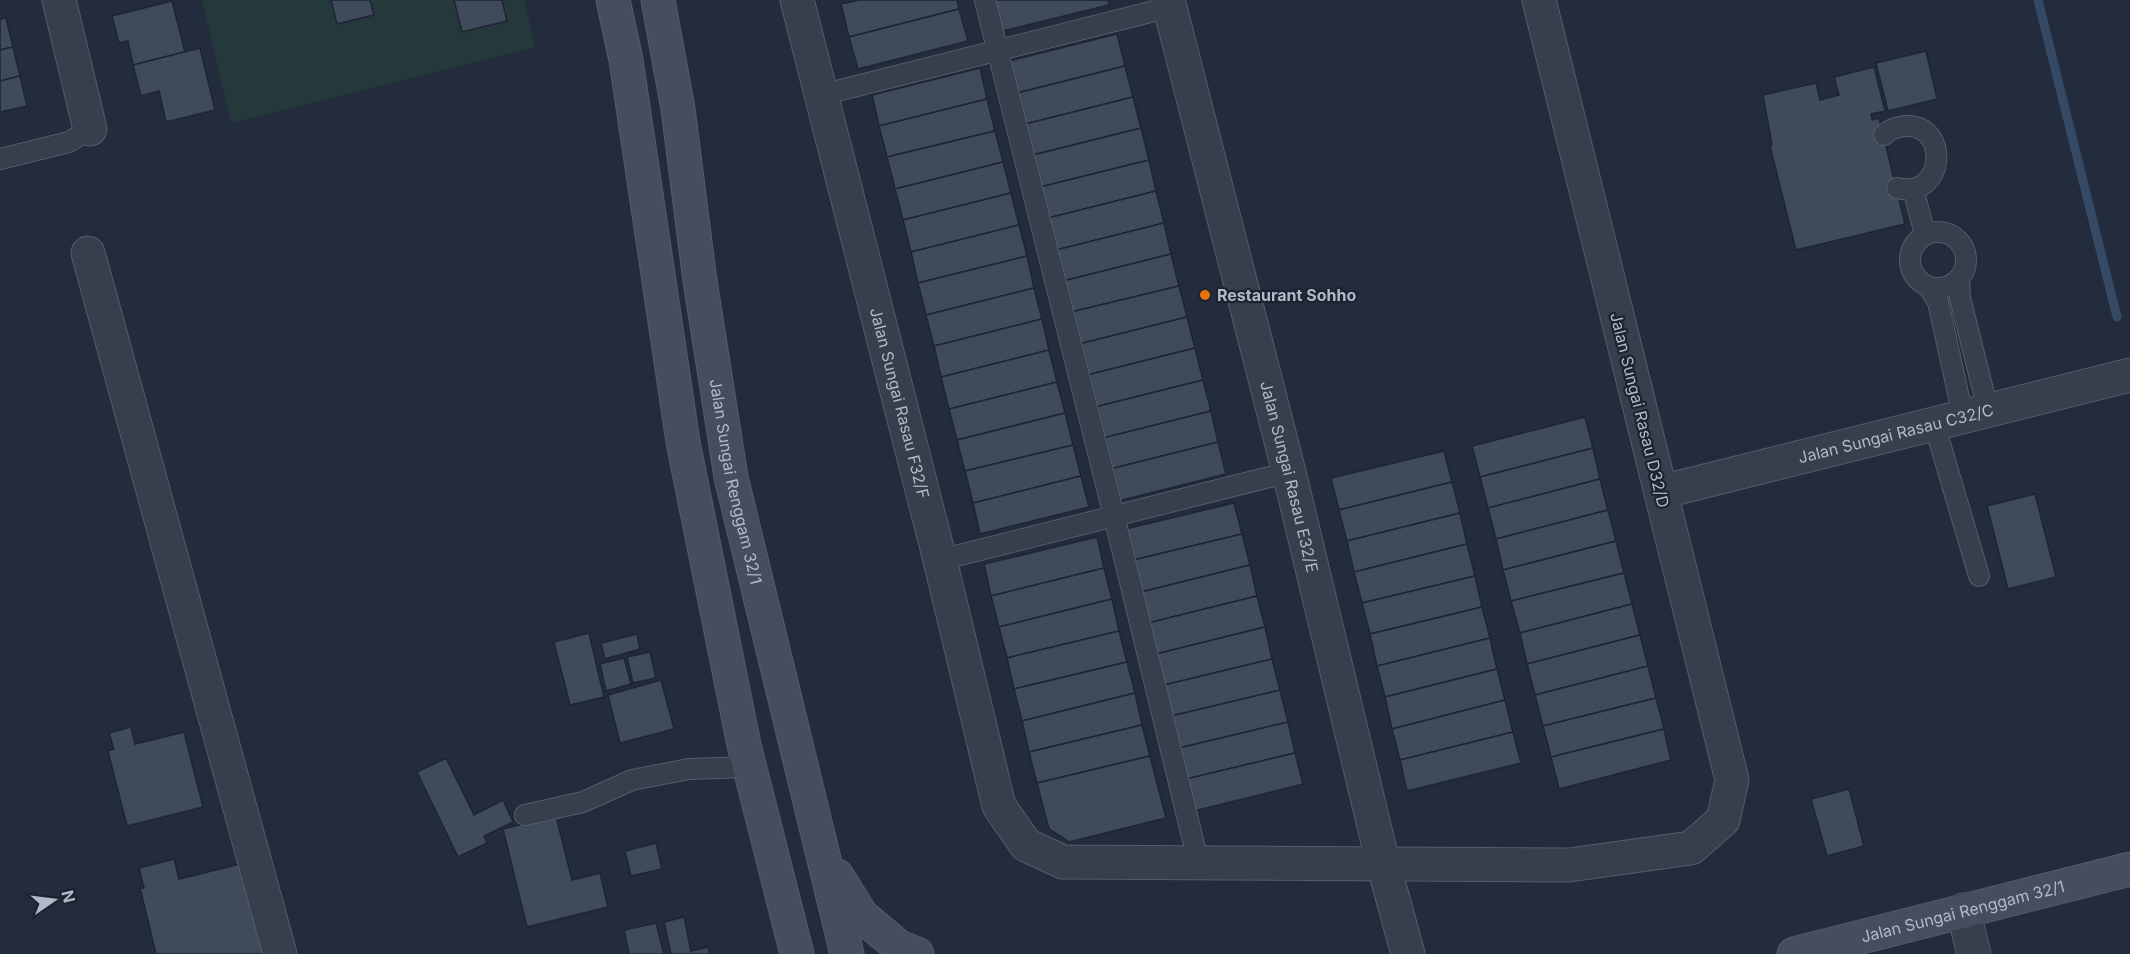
<svg xmlns="http://www.w3.org/2000/svg" width="2130" height="954" viewBox="0 0 2130 954" font-family="Inter,sans-serif">
  <style>
    .green { fill: #25393d }
    .lines { fill: none; stroke-linecap: round; stroke-linejoin: round }
    .stream { stroke: #384966; stroke-width: 9 }
    .building { fill: #3f4a5b; stroke: #1e2533; stroke-width: 1.5 }
    .lane-casing { stroke: #555c6a; stroke-width: 22 }
    .street-casing { stroke: #555c6a; stroke-width: 35 }
    .secondary-casing { stroke: #555c6a; stroke-width: 35 }
    .lane { stroke: #373e4c; stroke-width: 20 }
    .street { stroke: #373e4c; stroke-width: 33 }
    .secondary { stroke: #454d5f; stroke-width: 33 }
    .food-dot { fill: #e8710a; stroke: #1c2331; stroke-width: 2 }
    .labels { text-anchor: middle; stroke-width: 4.5; stroke-linejoin: round; paint-order: stroke }
    .poi-label { font-size: 16px; font-weight: bold; fill: #b2b9c8; stroke: #1c2331; text-anchor: start }
    .street-label { font-size: 16px; fill: #b2b9c8; stroke: #1c2331 }
  </style>
  <rect width="100%" height="100%" fill="#232c3c"/>
  <path class="green" d="M 202,0 L 524,0 L 535,47 L 231,123 Z"/>
  <g class="lines">
    <path class="stream" d="M 2038,0 L 2117,317"/>
  </g>
  <g class="building">
    <path d="M 331,0 L 370,0 L 374,15 L 337,24 Z"/>
    <path d="M 454,0 L 502,0 L 507,21 L 462,32 Z"/>
    <path d="M 859,0 L 957,0 L 959,9 L 849,37 L 841,4 Z"/>
    <path d="M 991,0 L 1108,0 L 1109,5 L 999,32 Z"/>
    <path d="M 172,1 L 185,52 L 133,65 L 128,41 L 119,43 L 112,16 Z"/>
    <path d="M 959,9 L 968,41 L 858,69 L 849,37 Z"/>
    <path d="M 6,18 L 13,47 L 0,50 L 0,19 Z"/>
    <path d="M 1117,34 L 1125,66 L 1017,93 L 1009,61 Z"/>
    <path d="M 13,47 L 20,76 L 0,81 L 0,50 Z"/>
    <path d="M 200,48 L 215,110 L 166,122 L 159,91 L 141,96 L 133,65 Z"/>
    <path d="M 1926,51 L 1937,99 L 1888,111 L 1876,63 Z"/>
    <path d="M 1125,66 L 1133,97 L 1025,124 L 1017,93 Z"/>
    <path d="M 1874,67 L 1885,111 L 1871,114 L 1872,120 L 1879,118 L 1905,224 L 1796,250 L 1770,146 L 1772,145 L 1763,95 L 1816,83 L 1820,100 L 1839,95 L 1834,77 Z"/>
    <path d="M 980,68 L 987,99 L 879,126 L 872,95 Z"/>
    <path d="M 20,76 L 27,106 L 0,112 L 0,81 Z"/>
    <path d="M 1133,97 L 1141,128 L 1033,155 L 1025,124 Z"/>
    <path d="M 987,99 L 995,131 L 887,157 L 879,126 Z"/>
    <path d="M 1141,128 L 1149,160 L 1040,187 L 1033,155 Z"/>
    <path d="M 995,131 L 1003,162 L 895,189 L 887,157 Z"/>
    <path d="M 1149,160 L 1156,191 L 1048,218 L 1040,187 Z"/>
    <path d="M 1003,162 L 1011,193 L 903,220 L 895,189 Z"/>
    <path d="M 1156,191 L 1164,223 L 1056,250 L 1048,218 Z"/>
    <path d="M 1011,193 L 1019,225 L 911,252 L 903,220 Z"/>
    <path d="M 1164,223 L 1171,254 L 1063,281 L 1056,250 Z"/>
    <path d="M 1019,225 L 1027,256 L 918,283 L 911,252 Z"/>
    <path d="M 1171,254 L 1179,286 L 1071,312 L 1063,281 Z"/>
    <path d="M 1027,256 L 1034,288 L 926,315 L 918,283 Z"/>
    <path d="M 1179,286 L 1187,317 L 1079,344 L 1071,312 Z"/>
    <path d="M 1034,288 L 1042,319 L 934,346 L 926,315 Z"/>
    <path d="M 1187,317 L 1195,348 L 1087,375 L 1079,344 Z"/>
    <path d="M 1042,319 L 1049,350 L 941,377 L 934,346 Z"/>
    <path d="M 1195,348 L 1203,380 L 1095,407 L 1087,375 Z"/>
    <path d="M 1049,350 L 1057,382 L 949,409 L 941,377 Z"/>
    <path d="M 1203,380 L 1211,411 L 1103,438 L 1095,407 Z"/>
    <path d="M 1057,382 L 1065,413 L 957,440 L 949,409 Z"/>
    <path d="M 1211,411 L 1218,442 L 1110,469 L 1103,438 Z"/>
    <path d="M 1065,413 L 1073,445 L 965,471 L 957,440 Z"/>
    <path d="M 1585,417 L 1593,448 L 1480,477 L 1472,446 Z"/>
    <path d="M 1218,442 L 1226,474 L 1118,501 L 1110,469 Z"/>
    <path d="M 1073,445 L 1081,476 L 973,503 L 965,471 Z"/>
    <path d="M 1593,448 L 1600,479 L 1488,508 L 1480,477 Z"/>
    <path d="M 1444,451 L 1452,482 L 1339,510 L 1331,478 Z"/>
    <path d="M 1081,476 L 1089,507 L 980,534 L 973,503 Z"/>
    <path d="M 1600,479 L 1608,510 L 1496,539 L 1488,508 Z"/>
    <path d="M 1452,482 L 1460,513 L 1347,541 L 1339,510 Z"/>
    <path d="M 2035,494 L 2056,577 L 2008,589 L 1987,506 Z"/>
    <path d="M 1234,503 L 1242,534 L 1129,561 L 1121,530 Z"/>
    <path d="M 1608,510 L 1616,541 L 1503,570 L 1496,539 Z"/>
    <path d="M 1460,513 L 1467,544 L 1354,572 L 1347,541 Z"/>
    <path d="M 1242,534 L 1250,565 L 1137,593 L 1129,561 Z"/>
    <path d="M 1097,537 L 1104,568 L 991,596 L 984,564 Z"/>
    <path d="M 1616,541 L 1624,573 L 1511,601 L 1503,570 Z"/>
    <path d="M 1467,544 L 1475,576 L 1362,603 L 1354,572 Z"/>
    <path d="M 1250,565 L 1257,596 L 1144,624 L 1137,593 Z"/>
    <path d="M 1104,568 L 1112,599 L 999,627 L 991,596 Z"/>
    <path d="M 1624,573 L 1632,604 L 1520,633 L 1511,601 Z"/>
    <path d="M 1475,576 L 1482,607 L 1370,634 L 1362,603 Z"/>
    <path d="M 1257,596 L 1265,627 L 1152,655 L 1144,624 Z"/>
    <path d="M 1112,599 L 1119,631 L 1007,658 L 999,627 Z"/>
    <path d="M 1632,604 L 1640,635 L 1527,664 L 1520,633 Z"/>
    <path d="M 1482,607 L 1490,638 L 1377,666 L 1370,634 Z"/>
    <path d="M 1265,627 L 1272,659 L 1160,686 L 1152,655 Z"/>
    <path d="M 1119,631 L 1127,662 L 1014,689 L 1007,658 Z"/>
    <path d="M 589,633 L 604,697 L 570,705 L 554,642 Z"/>
    <path d="M 637,634 L 640,649 L 605,659 L 601,643 Z"/>
    <path d="M 1640,635 L 1648,666 L 1535,695 L 1527,664 Z"/>
    <path d="M 1490,638 L 1497,669 L 1385,697 L 1377,666 Z"/>
    <path d="M 650,652 L 656,678 L 633,683 L 627,657 Z"/>
    <path d="M 624,658 L 631,684 L 606,691 L 600,664 Z"/>
    <path d="M 1272,659 L 1280,690 L 1167,717 L 1160,686 Z"/>
    <path d="M 1127,662 L 1135,693 L 1022,721 L 1014,689 Z"/>
    <path d="M 1648,666 L 1656,698 L 1543,726 L 1535,695 Z"/>
    <path d="M 1497,669 L 1505,700 L 1392,729 L 1385,697 Z"/>
    <path d="M 661,680 L 674,729 L 620,743 L 608,695 Z"/>
    <path d="M 1280,690 L 1288,722 L 1175,749 L 1167,717 Z"/>
    <path d="M 1135,693 L 1142,725 L 1029,752 L 1022,721 Z"/>
    <path d="M 1656,698 L 1664,729 L 1551,757 L 1543,726 Z"/>
    <path d="M 1505,700 L 1513,732 L 1400,760 L 1392,729 Z"/>
    <path d="M 1288,722 L 1295,753 L 1182,780 L 1175,749 Z"/>
    <path d="M 1142,725 L 1150,756 L 1037,783 L 1029,752 Z"/>
    <path d="M 131,727 L 135,744 L 184,732 L 203,807 L 127,826 L 108,751 L 114,749 L 109,733 Z"/>
    <path d="M 1664,729 L 1671,760 L 1559,789 L 1551,757 Z"/>
    <path d="M 1513,732 L 1521,763 L 1407,791 L 1400,760 Z"/>
    <path d="M 1295,753 L 1303,784 L 1190,812 L 1182,780 Z"/>
    <path d="M 1150,756 L 1166,818 L 1069,842 L 1049,829 L 1037,783 Z"/>
    <path d="M 446,758 L 474,815 L 503,800 L 513,822 L 484,836 L 487,843 L 458,857 L 417,772 Z"/>
    <path d="M 1849,789 L 1864,846 L 1827,856 L 1811,799 Z"/>
    <path d="M 556,816 L 572,880 L 600,873 L 608,907 L 527,927 L 503,829 Z"/>
    <path d="M 656,843 L 662,869 L 631,876 L 625,851 Z"/>
    <path d="M 174,859 L 179,879 L 244,863 L 267,954 L 156,954 L 140,888 L 144,888 L 139,868 Z"/>
    <path d="M 684,917 L 691,951 L 708,947 L 710,954 L 671,954 L 664,922 Z"/>
    <path d="M 656,923 L 664,954 L 629,954 L 624,930 Z"/>
  </g>
  <g class="lines">
    <g class="lane-casing">
      <g id="lane">
        <path d="M 985,0 L 1114,516 L 1198,861"/>
        <path d="M 821,95 L 1170,7"/>
        <path d="M 1884,135 C 1889,129 1897,127 1905,126 C 1950,123 1946,200 1897,188"/>
        <path d="M 0,159 L 69,142 L 90,129"/>
        <path d="M 1913,189 L 1925,234"/>
        <circle cx="1938" cy="260" r="28"/>
        <path d="M 1959,279 L 1960,298 L 1988,410"/>
        <path d="M 1929,287 L 1938,302 L 1963,416"/>
        <path d="M 1934,423 L 1979,576"/>
        <path d="M 940,560 L 1289,472"/>
        <path d="M 525,815 L 583,802 L 632,780 L 689,769 L 749,767"/>
      </g>
    </g>
    <g class="street-casing">
      <g id="street">
        <path d="M 59,0 L 90,129"/>
        <path id="s1" d="M 797,0 L 940,560 L 999,806 L 1026,845 L 1063,862 L 1569,865 L 1691,848 L 1723,820 L 1732,780 L 1539,0"/>
        <path id="s2" d="M 1168,0 L 1289,472 L 1383,863 L 1408,954"/>
        <path d="M 88,253 L 280,954"/>
        <path id="s3" d="M 1661,492 L 2130,375"/>
        <path d="M 1963,910 L 1974,954"/>
      </g>
    </g>
    <g class="secondary-casing">
      <g id="secondary">
        <path d="M 613,0 L 626,60 L 683,442 L 744,745 L 797,954"/>
        <path id="s4" d="M 658,0 L 678,109 L 700,281 L 731,477 L 847,954"/>
        <path d="M 837,876 L 862,916 L 899,947 L 917,954"/>
        <path id="s5" d="M 1794,954 L 2130,869"/>
      </g>
    </g>
    <use href="#lane" class="lane"/>
    <use href="#street" class="street"/>
    <use href="#secondary" class="secondary"/>
  </g>
  <circle class="food-dot" cx="1205" cy="295" r="6"/>
  <g class="labels">
    <g class="poi-label">
      <text x="1217" y="301">Restaurant Sohho</text>
    </g>
    <g class="street-label">
      <text dy="6" stroke="none"><textPath href="#s1" startOffset="416">Jalan Sungai Rasau F32/F</textPath></text>
      <text transform="translate(1640 410) rotate(76)" y="6">Jalan Sungai Rasau D32/D</text>
      <text dy="6" stroke="none"><textPath href="#s3" startOffset="242">Jalan Sungai Rasau C32/C</textPath></text>
      <text dy="6" stroke="none"><textPath href="#s2" startOffset="492">Jalan Sungai Rasau E32/E</textPath></text>
      <text dy="6" stroke="none"><textPath href="#s4" startOffset="488">Jalan Sungai Renggam 32/1</textPath></text>
      <text dy="6" stroke="none"><textPath href="#s5" startOffset="174">Jalan Sungai Renggam 32/1</textPath></text>
    </g>
  </g>
  <g transform="translate(54 900) rotate(76)" stroke="#1c2331" stroke-width="4.5" paint-order="stroke">
  <path d="M0-4.5L10 22L0 15L-10 22Z" fill="#b2b9c8"/>
  <text y="-9" font-size="16" font-weight="bold" text-anchor="middle" fill="#b2b9c8">N</text>
  </g>
</svg>
